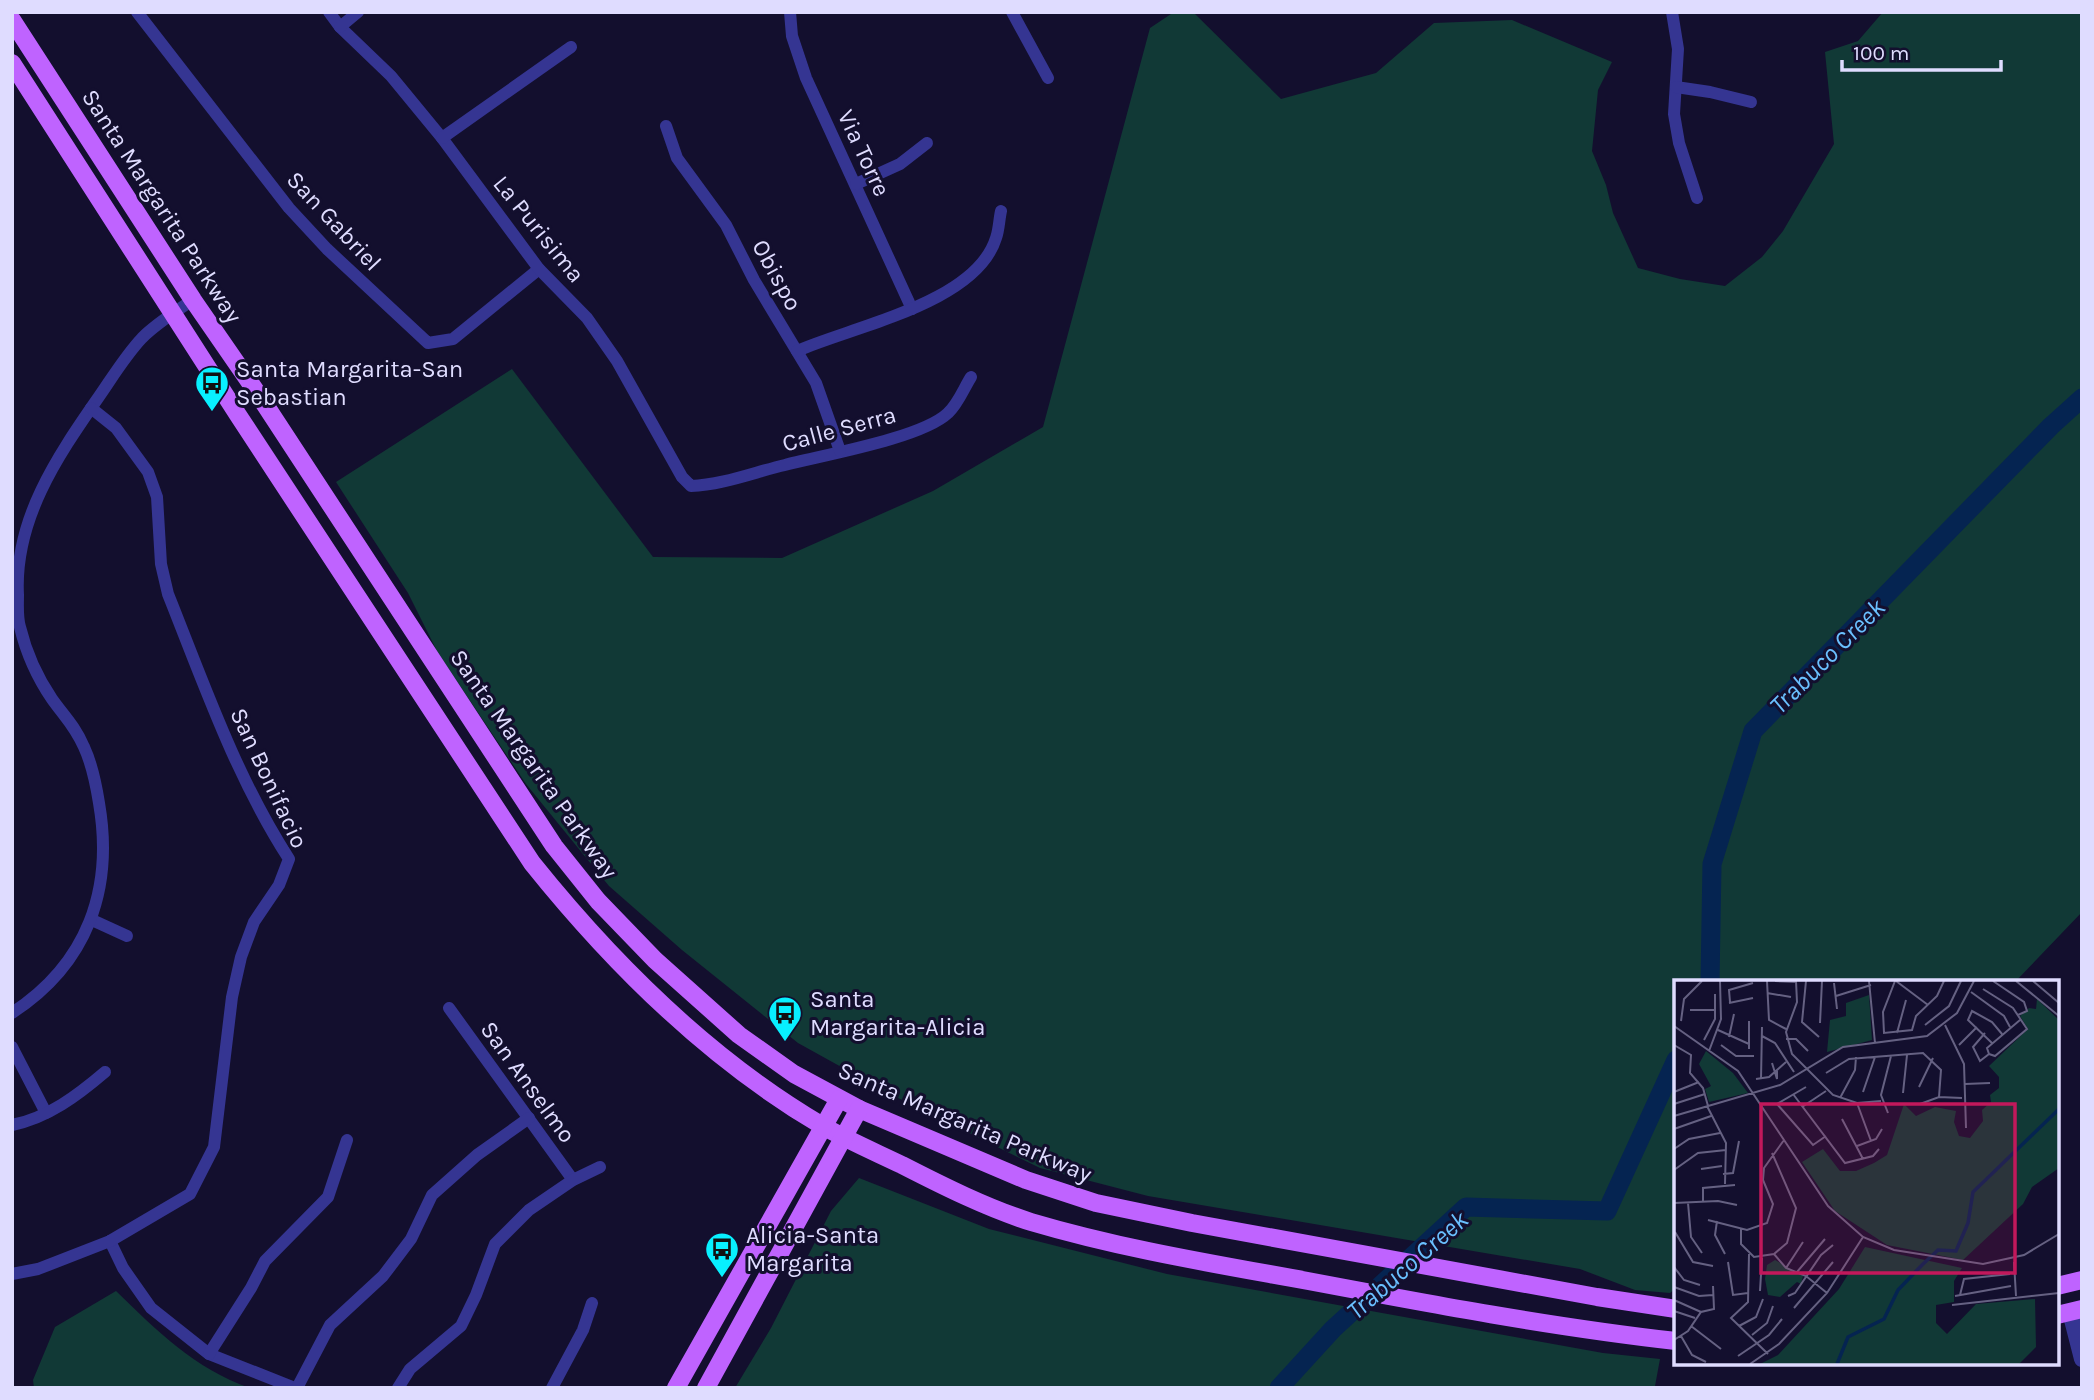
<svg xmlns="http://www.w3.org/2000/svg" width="2094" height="1400" viewBox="0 0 2094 1400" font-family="Karla,sans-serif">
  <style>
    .green { fill: #113936 }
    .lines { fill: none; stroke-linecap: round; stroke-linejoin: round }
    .river { stroke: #052451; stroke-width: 19 }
    .minor { stroke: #353592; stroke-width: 12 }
    .tertiary { stroke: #353592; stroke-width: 16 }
    .primary { stroke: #bf63ff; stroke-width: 18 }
    .labels { text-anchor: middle; stroke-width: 6; stroke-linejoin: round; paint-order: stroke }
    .street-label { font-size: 24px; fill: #dfdcff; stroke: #130f2e }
    .poi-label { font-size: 24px; fill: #dfdcff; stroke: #130f2e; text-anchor: start }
    .water-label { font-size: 26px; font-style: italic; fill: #6ac0ff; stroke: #130f2e }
    .inset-river { fill: none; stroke: #052451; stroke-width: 3.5 }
    .inset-road { fill: none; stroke: #656182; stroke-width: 2 }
    .view { fill: #c2185b; fill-opacity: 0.15; stroke: #c2185b; stroke-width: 3.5 }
    .inset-edge { fill: none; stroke: #dfdcff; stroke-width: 3.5 }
  </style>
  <rect width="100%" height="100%" fill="#130f2e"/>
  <g class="green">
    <path d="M 1174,12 L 1193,12 L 1281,99 L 1376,73 L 1434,23 L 1512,20 L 1612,62 L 1598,90 L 1592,151 L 1606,185 L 1613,213 L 1638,268 L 1680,279 L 1725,286 L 1762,257 L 1783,231 L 1834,144 L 1825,52 L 1858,41 L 1883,12 L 2082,12 L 2082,912 L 2015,982 L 1676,982 L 1676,1288 L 1670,1293 L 1635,1290 L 1580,1269 L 1148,1196 L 1040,1168 L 890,1094 L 798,1043 L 682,950 L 609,886 L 526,784 L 438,653 L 408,593 L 336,482 L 512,369 L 653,557 L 782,558 L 933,491 L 1043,427 L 1150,28 Z"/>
    <path d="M 859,1178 L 989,1229 L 1167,1274 L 1603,1353 L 1660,1359 L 1655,1386 L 1653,1388 L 735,1388 L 771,1328 L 831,1211 Z"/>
    <path d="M 116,1291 C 156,1330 195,1369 250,1388 L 34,1388 L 33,1380 L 55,1327 Z"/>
  </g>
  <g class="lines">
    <g class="river">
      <path d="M 1710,982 L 1712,864 L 1753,731 L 2051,426 L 2082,398"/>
      <path d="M 1279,1388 L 1333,1329 L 1466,1207 L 1607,1211 L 1676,1060"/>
    </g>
    <g class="minor">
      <path d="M 137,12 L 289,208 L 327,249 L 428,343 L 453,339 L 539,269"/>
      <path d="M 329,12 L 340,27 L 391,76 L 442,138 L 539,269 L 587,318 L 617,361 L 682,477 L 691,486 C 722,485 755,472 785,465 C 824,455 922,438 948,413 C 958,404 964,388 971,377"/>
      <path d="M 790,12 L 792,36 L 806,78 L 912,309"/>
      <path d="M 1012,12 L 1048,78"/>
      <path d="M 1672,12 L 1678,49 L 1674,114 L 1679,143 L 1697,198"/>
      <path d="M 340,27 L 358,12"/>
      <path d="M 1676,87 L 1710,92 L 1751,102"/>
      <path d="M 666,126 L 677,158 L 726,225 L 754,280 L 816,383 L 840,451"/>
      <path d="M 442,138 L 571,47"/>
      <path d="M 856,184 L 900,164 L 927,143"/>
      <path d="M 797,351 C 854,326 976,303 996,238 C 999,230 999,220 1001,211"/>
      <path d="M 92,920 L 127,936"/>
      <path d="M 449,1008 L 573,1180"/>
      <path d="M 12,1013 C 87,964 114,890 99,803 C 96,784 92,764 84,747 C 75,726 64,716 52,699 C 37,677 26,652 20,627 C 17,617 18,605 18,595 C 14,520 57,457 98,398 C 112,378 125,356 142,338 C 157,323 175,312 193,300"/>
      <path d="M 12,1047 L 46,1113"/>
      <path d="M 12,1125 C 48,1118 78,1095 105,1072"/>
      <path d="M 110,1241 L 123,1268 L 151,1308 L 209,1354 L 295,1388"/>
      <path d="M 12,1274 L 38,1269 L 110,1241 L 190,1194 L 214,1147 L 232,997 L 241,957 L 254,922 L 279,885 L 289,859 C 236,777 204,684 168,594 L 161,564 L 157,497 L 148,472 L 116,428 L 91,408"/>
      <path d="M 209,1354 L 251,1288 L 265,1261 L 328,1197 L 347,1140"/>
      <path d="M 297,1388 L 330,1325 L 383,1276 L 411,1239 L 432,1195 L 477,1155 L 529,1118"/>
      <path d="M 398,1388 L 410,1369 L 461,1326 L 476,1295 L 495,1244 L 529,1210 L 573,1180 L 600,1167"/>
      <path d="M 552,1388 L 583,1330 L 592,1303"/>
    </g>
    <path class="tertiary" d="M 2070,1312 L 2082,1359"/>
    <g class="primary">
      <path d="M 12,20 L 193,300 L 262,400 L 554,846 L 598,901 L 655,960 L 739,1035 L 794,1074 L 859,1109 L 1026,1180 L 1096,1203 L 1192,1223 L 1597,1297 L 1676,1309"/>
      <path d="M 12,63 L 238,415 L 532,863 C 613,964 709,1059 821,1125 C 847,1140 875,1152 902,1165 C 943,1186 987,1208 1031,1222 C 1122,1249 1215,1264 1308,1281 C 1430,1304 1552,1327 1676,1341"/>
      <path d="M 2057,1286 L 2082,1280"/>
      <path d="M 2057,1315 L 2082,1309"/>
      <path d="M 676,1388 L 839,1099"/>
      <path d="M 706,1388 L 859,1109"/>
    </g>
  </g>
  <defs>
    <g id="bus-pin" transform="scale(1.75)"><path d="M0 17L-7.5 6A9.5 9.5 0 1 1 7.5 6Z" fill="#08f0ff" stroke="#130f2e"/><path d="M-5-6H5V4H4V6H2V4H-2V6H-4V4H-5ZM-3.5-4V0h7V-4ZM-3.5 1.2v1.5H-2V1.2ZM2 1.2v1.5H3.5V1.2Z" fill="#111"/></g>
  </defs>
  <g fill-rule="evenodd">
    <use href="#bus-pin" x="212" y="383"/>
    <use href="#bus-pin" x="785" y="1013"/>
    <use href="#bus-pin" x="722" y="1249"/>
  </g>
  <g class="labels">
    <g class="street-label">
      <text transform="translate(864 153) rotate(65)" y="8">Via Torre</text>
      <text transform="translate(162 206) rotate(57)" y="8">Santa Margarita Parkway</text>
      <text transform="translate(334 221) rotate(47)" y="8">San Gabriel</text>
      <text transform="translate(539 229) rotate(51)" y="8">La Purisima</text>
      <text transform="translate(777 275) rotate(61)" y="8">Obispo</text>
      <text transform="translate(839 429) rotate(-15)" y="8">Calle Serra</text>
      <text transform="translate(534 764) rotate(55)" y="8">Santa Margarita Parkway</text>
      <text transform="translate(269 778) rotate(65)" y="8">San Bonifacio</text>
      <text transform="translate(528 1082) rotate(54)" y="8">San Anselmo</text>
      <text transform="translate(965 1122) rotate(23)" y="8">Santa Margarita Parkway</text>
    </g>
    <g class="poi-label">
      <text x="236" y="377">Santa Margarita-San<tspan x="236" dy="28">Sebastian</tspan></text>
      <text x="810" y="1007">Santa<tspan x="810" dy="28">Margarita-Alicia</tspan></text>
      <text x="746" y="1243">Alicia-Santa<tspan x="746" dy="28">Margarita</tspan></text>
    </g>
    <g class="water-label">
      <text transform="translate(1827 656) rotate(-45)" y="9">Trabuco Creek</text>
      <text transform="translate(1407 1265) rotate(-41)" y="9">Trabuco Creek</text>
    </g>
  </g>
  <g transform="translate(1674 980)">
    <rect width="385" height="385" fill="#130f2e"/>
    <path d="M 195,15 L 198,60 L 153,72 L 156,40 L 172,36 L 172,23 ZM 363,19 L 385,40 L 385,188 L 358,207 L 349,224 L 289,280 L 213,265 L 161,231 L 128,182 L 149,169 L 166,191 L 182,191 L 200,183 L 213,175 L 230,124 L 242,136 L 261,127 L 282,131 L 280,142 L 285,156 L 296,158 L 309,141 L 308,130 L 317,122 L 316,115 L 325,108 L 325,97 L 315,86 L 354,49 L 346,36 L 355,28 L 362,29 ZM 32,71 L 59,93 L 74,113 L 35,122 L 31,109 L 37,106 L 25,84 ZM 191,267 L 288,288 L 280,301 L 280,322 L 262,325 L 262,343 L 273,354 L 302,324 L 361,319 L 362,367 L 345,384 L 86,384 L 104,375 L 165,309 ZM 101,280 L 129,296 L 127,304 L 123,302 L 106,317 L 94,315 L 91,299 L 93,285 Z" fill="#113936"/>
    <path class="inset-river" d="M 163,384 L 174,357 L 210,339 L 224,310 L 248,285 L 264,270 L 282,271 L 294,243 L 299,212 L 385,129"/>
    <path class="inset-road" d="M 93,1 L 95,40 L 112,49M 101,1 L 122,2M 122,1 L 123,22 L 112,52 L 118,74 L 159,115 L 183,123 L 207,121M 132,1 L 128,42 L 145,57M 195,1 L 201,63M 221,1 L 209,32 L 210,53 L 238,50 L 242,36 L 263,16 L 270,1M 222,1 L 254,25M 319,1 L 350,22 L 353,31 L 344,35M 342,1 L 385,36M 359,1 L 385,23M 160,3 L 163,29M 309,9 L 339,28 L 353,49 L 321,76 L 315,74M 297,12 L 330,36 L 336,47M 93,13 L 117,17M 162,16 L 197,5M 56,22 L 55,10 L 79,3M 55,23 L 79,18M 16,30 L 41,30M 7,41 L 10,19 L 28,1M 146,43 L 148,1M 251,45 L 275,26 L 287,1M 271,45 L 290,84 L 292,148M 0,46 L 64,91 L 154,226 L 189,257 L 220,270 L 309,284 L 350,275 L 385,254M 44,50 L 75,64M 223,53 L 232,20M 311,53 L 299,67 L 306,81 L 315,74M 88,56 L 101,63 L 120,92 L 114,83M 55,57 L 60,34M 112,59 L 122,59 L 134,71M 30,60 L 41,39 L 41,14M 319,64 L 294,40 L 298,31 L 318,42 L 328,54M 0,65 L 17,75 L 16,93 L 29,108 L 34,126M 47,65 L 62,76 L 80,76M 285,65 L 303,47M 75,69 L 75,41M 35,71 L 47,39 L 46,1M 315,74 L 313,68 L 346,40M 98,83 L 103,99 L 103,90M 152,93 L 175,79 L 249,73 L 267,90 L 265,117M 82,99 L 95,97 L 112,82M 87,99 L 88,47M 291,104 L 316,103M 132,107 L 103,124 L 139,165 L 152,156M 245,107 L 259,78M 0,112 L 25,102M 189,112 L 201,77M 229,113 L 233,75M 119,114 L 171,183 L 199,176 L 205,169M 166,118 L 181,90 L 182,77M 183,123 L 197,161M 0,124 L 31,114M 246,124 L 265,117 L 288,118M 33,126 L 52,163 L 51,204M 128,127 L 152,111M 214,133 L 207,115 L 217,76M 0,136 L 106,105 L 169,67 L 253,56 L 283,33 L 300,1M 168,139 L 189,179M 0,149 L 37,136M 183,166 L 202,159 L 208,149M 0,169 L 15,159 L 46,153M 27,189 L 48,186M 0,190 L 24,173 L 52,170M 49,194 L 59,193 L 65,161M 29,222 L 29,208 L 61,205M 0,223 L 44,221 L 63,225M 14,223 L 17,257 L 28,273M 34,240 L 73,250 L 93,243 L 99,224 L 89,200 L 90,188 L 110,160M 43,241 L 41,255 L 51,274M 67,249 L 67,264 L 80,277 L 100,274 L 113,263 L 122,228 L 98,173M 1,252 L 19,282 L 39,286M 75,274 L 74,322 L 57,338 L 94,374M 100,274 L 112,288 L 132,296 L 153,313M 54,282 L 59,315 L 74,313M 340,282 L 342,316M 0,287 L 10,300 L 26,305M 112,288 L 129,262M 123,292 L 151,259M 0,307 L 25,316 L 39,315M 86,311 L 88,278M 286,315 L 290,299 L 336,294M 114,316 L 121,313 L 147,275 L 159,265M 281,316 L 337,306M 0,320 L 27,332M 278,325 L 385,313M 120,328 L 159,282M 0,331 L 21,338M 17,346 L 47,369M 65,346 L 82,337 L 89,319M 78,355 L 93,343 L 99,326M 7,356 L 18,375 L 32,382M 0,360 L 14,351 L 27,332 L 40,329 L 39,306M 64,376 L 95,355 L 108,339M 76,384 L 105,364 L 153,313 L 189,257"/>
    <path class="view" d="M 87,124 L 341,124 L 341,293 L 87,293 Z"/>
    <rect width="385" height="385" class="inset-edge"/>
  </g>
  <rect width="2094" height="1400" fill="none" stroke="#dfdcff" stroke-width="28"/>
  <path d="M1842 60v10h159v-10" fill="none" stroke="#dfdcff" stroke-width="3.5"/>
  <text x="1853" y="60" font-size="21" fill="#dfdcff" stroke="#130f2e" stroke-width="5" paint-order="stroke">100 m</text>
</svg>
